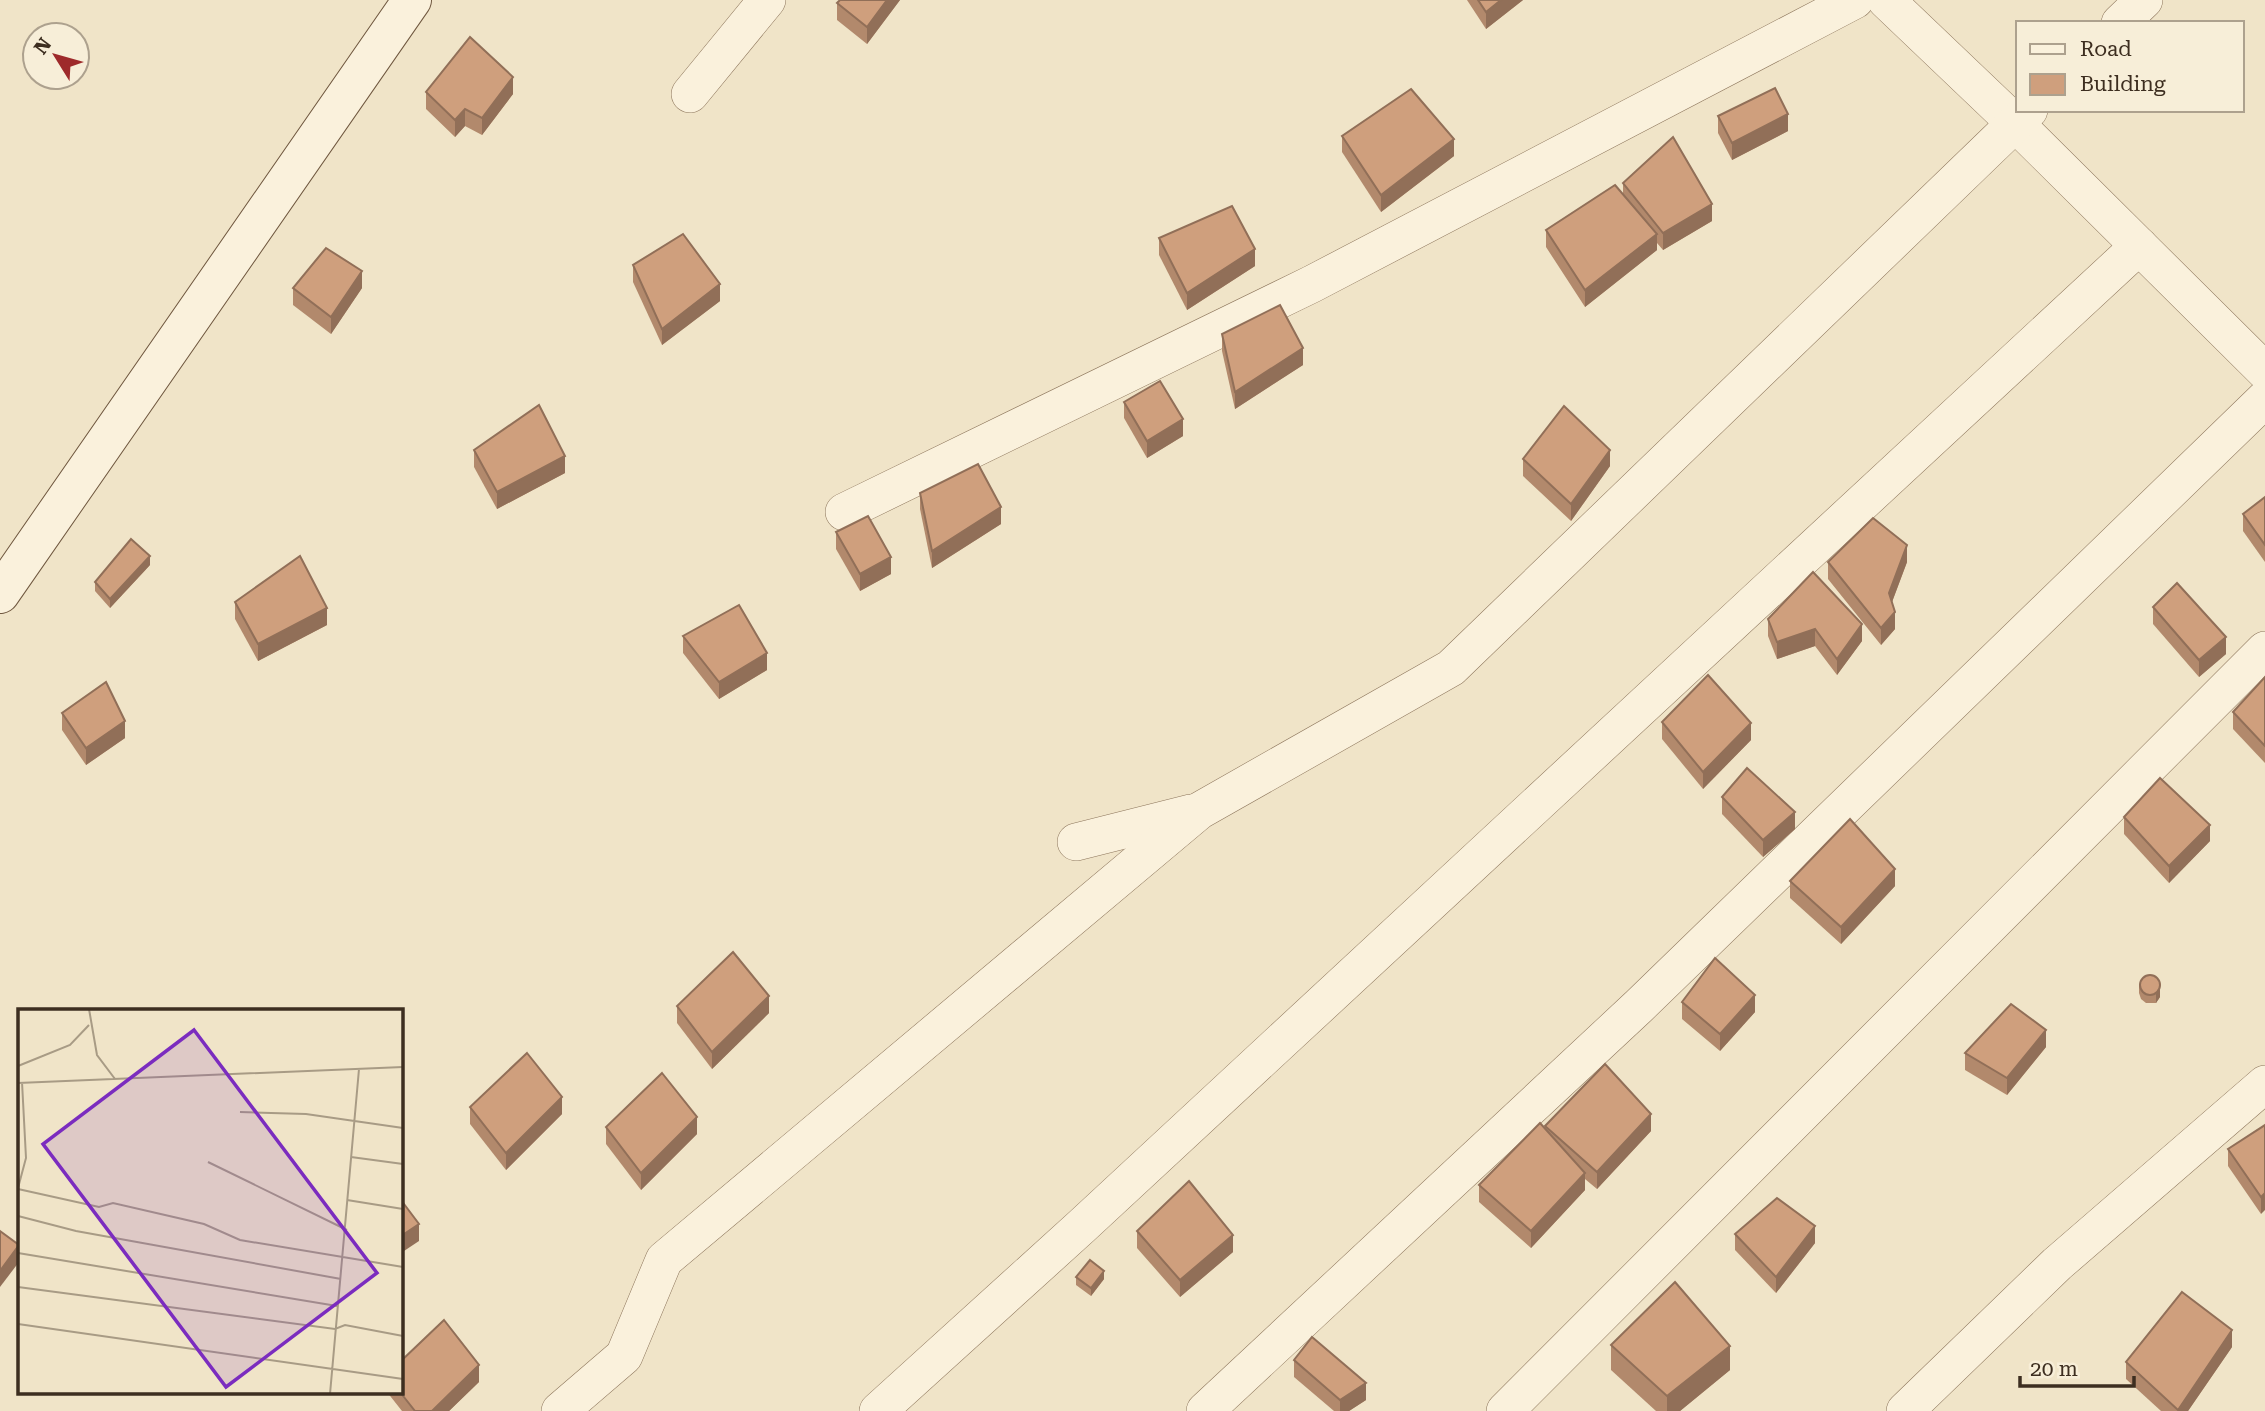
<svg xmlns="http://www.w3.org/2000/svg" width="2265" height="1411" viewBox="0 0 2265 1411" font-family="'Roboto Serif',serif">
  <style>
    .lines { fill: none; stroke-linecap: round; stroke-linejoin: round }
    .street-casing { stroke: #8d765c; stroke-width: 38 }
    .secondary-casing { stroke: #6f573f; stroke-width: 40 }
    .street { stroke: #faf1dc; stroke-width: 37 }
    .secondary { stroke: #faf1dc; stroke-width: 38 }
    .wall { fill: #b2896c }
    .shaded-wall { fill: #916f58 }
    .building { fill: #cf9f7d; stroke: #916f58; stroke-width: 2 }
    .inset-road { fill: none; stroke: #a89b85; stroke-width: 2 }
    .view { fill: #7b2cbf; fill-opacity: 0.15; stroke: #7b2cbf; stroke-width: 3.5 }
    .inset-edge { fill: none; stroke: #3d2e20; stroke-width: 3.5 }
  </style>
  <rect width="100%" height="100%" fill="#f0e4c8"/>
  <g class="lines">
    <g class="street-casing">
      <g id="street">
        <path d="M 1886,0 L 2015,123 L 2265,371"/>
        <path d="M 2120,23 L 2144,0"/>
        <path d="M 690,94 L 767,0"/>
        <path d="M 844,512 L 1312,284 L 1855,0"/>
        <path d="M 1076,842 L 1191,813"/>
        <path d="M 560,1411 L 624,1356 L 664,1260 L 1199,811 L 1451,668 L 2029,110"/>
        <path d="M 878,1411 L 1082,1226 L 2139,246"/>
        <path d="M 1205,1411 L 1639,1006 L 2265,399"/>
        <path d="M 1505,1411 L 2265,650"/>
        <path d="M 1905,1411 L 2057,1264 L 2265,1084"/>
      </g>
    </g>
    <g class="secondary-casing">
      <path id="secondary" d="M 0,594 L 412,0"/>
    </g>
    <use href="#street" class="street"/>
    <use href="#secondary" class="secondary"/>
  </g>
  <g class="wall">
    <path d="M 840,0 L 900,0 L 867,44 L 837,20 L 837,3 Z"/>
    <path d="M 1467,0 L 1523,0 L 1486,29 Z"/>
    <path d="M 426,92 L 513,94 L 482,135 L 465,126 L 455,137 L 426,109 Z"/>
    <path d="M 1718,116 L 1788,131 L 1732,160 L 1718,133 Z"/>
    <path d="M 1342,136 L 1454,156 L 1381,212 L 1342,152 Z"/>
    <path d="M 1623,183 L 1712,221 L 1663,250 L 1657,243 L 1657,250 L 1585,307 L 1546,247 L 1546,230 L 1623,194 Z"/>
    <path d="M 1159,238 L 1255,266 L 1187,310 L 1159,255 Z"/>
    <path d="M 633,265 L 720,301 L 662,345 L 633,282 Z"/>
    <path d="M 293,288 L 362,288 L 331,334 L 293,305 Z"/>
    <path d="M 1222,334 L 1303,365 L 1235,409 L 1222,351 Z"/>
    <path d="M 1124,402 L 1183,436 L 1147,458 L 1124,418 Z"/>
    <path d="M 474,450 L 565,473 L 497,509 L 474,467 Z"/>
    <path d="M 1523,459 L 1610,466 L 1571,521 L 1523,476 Z"/>
    <path d="M 920,493 L 1001,524 L 932,568 L 920,509 Z"/>
    <path d="M 2265,497 L 2265,562 L 2243,531 L 2243,514 Z"/>
    <path d="M 836,532 L 891,574 L 860,591 L 836,549 Z"/>
    <path d="M 1828,562 L 1907,562 L 1892,602 L 1895,629 L 1881,645 L 1828,579 Z"/>
    <path d="M 150,565 L 110,608 L 95,591 L 95,582 Z"/>
    <path d="M 1813,572 L 1862,641 L 1837,675 L 1815,646 L 1777,659 L 1768,636 L 1768,619 Z"/>
    <path d="M 235,602 L 327,625 L 258,661 L 235,619 Z"/>
    <path d="M 2153,607 L 2226,654 L 2199,677 L 2153,624 Z"/>
    <path d="M 683,636 L 767,670 L 719,699 L 683,653 Z"/>
    <path d="M 2265,677 L 2265,763 L 2233,729 L 2233,712 Z"/>
    <path d="M 62,713 L 125,738 L 86,765 L 62,730 Z"/>
    <path d="M 1662,722 L 1751,740 L 1703,789 L 1662,739 Z"/>
    <path d="M 1722,797 L 1795,829 L 1763,857 L 1722,814 Z"/>
    <path d="M 2124,817 L 2210,841 L 2169,883 L 2124,834 Z"/>
    <path d="M 1790,881 L 1895,886 L 1841,944 L 1790,898 Z"/>
    <path d="M 2139,984 L 2160,989 L 2160,997 L 2156,1003 L 2146,1003 L 2141,999 L 2139,993 Z"/>
    <path d="M 1682,1002 L 1755,1012 L 1720,1051 L 1682,1019 Z"/>
    <path d="M 677,1006 L 769,1013 L 712,1069 L 677,1023 Z"/>
    <path d="M 2046,1047 L 2007,1095 L 1965,1070 L 1965,1053 Z"/>
    <path d="M 470,1107 L 562,1114 L 506,1170 L 470,1124 Z"/>
    <path d="M 2265,1125 L 2261,1214 L 2228,1166 L 2228,1149 Z"/>
    <path d="M 1545,1126 L 1651,1131 L 1597,1189 L 1585,1179 L 1585,1190 L 1531,1248 L 1479,1202 L 1479,1185 L 1545,1129 Z"/>
    <path d="M 606,1127 L 697,1134 L 641,1190 L 606,1144 Z"/>
    <path d="M 1137,1231 L 1233,1252 L 1180,1297 L 1137,1248 Z"/>
    <path d="M 1735,1234 L 1815,1243 L 1776,1293 L 1735,1250 Z"/>
    <path d="M 1076,1277 L 1104,1279 L 1091,1296 L 1076,1285 Z"/>
    <path d="M 1611,1345 L 1730,1370 L 1680,1411 L 1656,1411 L 1611,1370 Z"/>
    <path d="M 2232,1347 L 2188,1411 L 2161,1411 L 2126,1379 L 2126,1362 Z"/>
    <path d="M 1294,1360 L 1366,1400 L 1349,1411 L 1334,1411 L 1294,1377 Z"/>
    <path d="M 479,1382 L 449,1411 L 402,1411 L 387,1392 L 401,1392 Z"/>
  </g>
  <g class="shaded-wall">
    <path d="M 887,0 L 900,0 L 867,44 L 867,27 Z"/>
    <path d="M 1501,0 L 1523,0 L 1486,29 L 1486,12 Z"/>
    <path d="M 513,77 L 513,94 L 482,135 L 482,118 Z"/>
    <path d="M 465,109 L 465,126 L 455,137 L 455,120 Z"/>
    <path d="M 1788,114 L 1788,131 L 1732,160 L 1732,143 Z"/>
    <path d="M 1454,139 L 1454,156 L 1381,212 L 1381,195 Z"/>
    <path d="M 1712,204 L 1712,221 L 1663,250 L 1663,233 Z"/>
    <path d="M 1657,234 L 1657,250 L 1585,307 L 1585,290 Z"/>
    <path d="M 1255,249 L 1255,266 L 1187,310 L 1187,293 Z"/>
    <path d="M 362,271 L 362,288 L 331,334 L 331,317 Z"/>
    <path d="M 720,284 L 720,301 L 662,345 L 662,329 Z"/>
    <path d="M 1303,348 L 1303,365 L 1235,409 L 1235,392 Z"/>
    <path d="M 1183,419 L 1183,436 L 1147,458 L 1147,441 Z"/>
    <path d="M 1610,450 L 1610,466 L 1571,521 L 1571,504 Z"/>
    <path d="M 565,456 L 565,473 L 497,509 L 497,492 Z"/>
    <path d="M 1001,507 L 1001,524 L 932,568 L 932,551 Z"/>
    <path d="M 1907,545 L 1907,562 L 1889,610 L 1889,593 Z"/>
    <path d="M 150,556 L 150,565 L 110,608 L 110,599 Z"/>
    <path d="M 891,557 L 891,574 L 860,591 L 860,574 Z"/>
    <path d="M 327,608 L 327,625 L 258,661 L 258,644 Z"/>
    <path d="M 1895,612 L 1895,629 L 1881,645 L 1881,628 Z"/>
    <path d="M 1862,624 L 1862,641 L 1837,675 L 1837,659 Z"/>
    <path d="M 1815,629 L 1815,646 L 1777,659 L 1777,642 Z"/>
    <path d="M 2226,637 L 2226,654 L 2199,677 L 2199,660 Z"/>
    <path d="M 767,653 L 767,670 L 719,699 L 719,682 Z"/>
    <path d="M 125,721 L 125,738 L 86,765 L 86,748 Z"/>
    <path d="M 1751,723 L 1751,740 L 1703,789 L 1703,772 Z"/>
    <path d="M 1795,812 L 1795,829 L 1763,857 L 1763,840 Z"/>
    <path d="M 2210,825 L 2210,841 L 2169,883 L 2169,866 Z"/>
    <path d="M 1895,869 L 1895,886 L 1841,944 L 1841,927 Z"/>
    <path d="M 2160,989 L 2160,997 L 2156,1003 L 2156,994 Z"/>
    <path d="M 1755,995 L 1755,1012 L 1720,1051 L 1720,1034 Z"/>
    <path d="M 769,996 L 769,1013 L 712,1069 L 712,1052 Z"/>
    <path d="M 2046,1030 L 2046,1047 L 2007,1095 L 2007,1078 Z"/>
    <path d="M 562,1097 L 562,1114 L 506,1170 L 506,1153 Z"/>
    <path d="M 1651,1114 L 1651,1131 L 1597,1189 L 1597,1172 Z"/>
    <path d="M 697,1117 L 697,1134 L 641,1190 L 641,1173 Z"/>
    <path d="M 1585,1173 L 1585,1190 L 1531,1248 L 1531,1231 Z"/>
    <path d="M 2265,1193 L 2265,1210 L 2261,1214 L 2261,1197 Z"/>
    <path d="M 419,1224 L 419,1241 L 401,1253 L 401,1236 Z"/>
    <path d="M 1815,1226 L 1815,1243 L 1776,1293 L 1776,1277 Z"/>
    <path d="M 1233,1235 L 1233,1252 L 1180,1297 L 1180,1280 Z"/>
    <path d="M 19,1245 L 19,1262 L 0,1287 L 0,1271 Z"/>
    <path d="M 1104,1271 L 1104,1279 L 1091,1296 L 1091,1288 Z"/>
    <path d="M 2232,1330 L 2232,1347 L 2188,1411 L 2178,1411 Z"/>
    <path d="M 1730,1346 L 1730,1370 L 1680,1411 L 1667,1411 L 1667,1396 Z"/>
    <path d="M 479,1365 L 479,1382 L 449,1411 L 432,1411 Z"/>
    <path d="M 1366,1383 L 1366,1400 L 1349,1411 L 1340,1411 L 1340,1400 Z"/>
  </g>
  <g class="building">
    <path d="M 840,0 L 887,0 L 867,27 L 837,3 Z"/>
    <path d="M 1478,0 L 1501,0 L 1486,12 Z"/>
    <path d="M 470,37 L 513,77 L 482,118 L 465,109 L 455,120 L 426,92 Z"/>
    <path d="M 1775,88 L 1788,114 L 1732,143 L 1718,116 Z"/>
    <path d="M 1411,89 L 1454,139 L 1381,195 L 1342,136 Z"/>
    <path d="M 1673,137 L 1712,204 L 1663,233 L 1623,183 Z"/>
    <path d="M 1615,185 L 1657,234 L 1585,290 L 1546,230 Z"/>
    <path d="M 1232,206 L 1255,249 L 1187,293 L 1159,238 Z"/>
    <path d="M 683,234 L 720,284 L 662,329 L 633,265 Z"/>
    <path d="M 326,248 L 362,271 L 331,317 L 293,288 Z"/>
    <path d="M 1280,305 L 1303,348 L 1235,392 L 1222,334 Z"/>
    <path d="M 1160,381 L 1183,419 L 1147,441 L 1124,402 Z"/>
    <path d="M 539,405 L 565,456 L 497,492 L 474,450 Z"/>
    <path d="M 1564,406 L 1610,450 L 1571,504 L 1523,459 Z"/>
    <path d="M 978,464 L 1001,507 L 932,551 L 920,493 Z"/>
    <path d="M 2265,497 L 2265,545 L 2243,514 Z"/>
    <path d="M 868,516 L 891,557 L 860,574 L 836,532 Z"/>
    <path d="M 1873,518 L 1907,545 L 1889,593 L 1895,612 L 1881,628 L 1828,562 Z"/>
    <path d="M 131,539 L 150,556 L 110,599 L 95,582 Z"/>
    <path d="M 300,556 L 327,608 L 258,644 L 235,602 Z"/>
    <path d="M 1813,572 L 1862,624 L 1837,659 L 1815,629 L 1777,642 L 1768,619 Z"/>
    <path d="M 2177,583 L 2226,637 L 2199,660 L 2153,607 Z"/>
    <path d="M 739,605 L 767,653 L 719,682 L 683,636 Z"/>
    <path d="M 1708,675 L 1751,723 L 1703,772 L 1662,722 Z"/>
    <path d="M 2265,677 L 2265,746 L 2233,712 Z"/>
    <path d="M 106,682 L 125,721 L 86,748 L 62,713 Z"/>
    <path d="M 1747,768 L 1795,812 L 1763,840 L 1722,797 Z"/>
    <path d="M 2160,778 L 2210,825 L 2169,866 L 2124,817 Z"/>
    <path d="M 1850,819 L 1895,869 L 1841,927 L 1790,881 Z"/>
    <path d="M 733,952 L 769,996 L 712,1052 L 677,1006 Z"/>
    <path d="M 1715,958 L 1755,995 L 1720,1034 L 1682,1002 Z"/>
    <circle cx="2150" cy="985" r="10"/>
    <path d="M 2011,1004 L 2046,1030 L 2007,1078 L 1965,1053 Z"/>
    <path d="M 527,1053 L 562,1097 L 506,1153 L 470,1107 Z"/>
    <path d="M 1605,1064 L 1651,1114 L 1597,1172 L 1545,1126 Z"/>
    <path d="M 662,1073 L 697,1117 L 641,1173 L 606,1127 Z"/>
    <path d="M 1540,1123 L 1585,1173 L 1531,1231 L 1479,1185 Z"/>
    <path d="M 2265,1125 L 2265,1193 L 2261,1197 L 2228,1149 Z"/>
    <path d="M 1189,1181 L 1233,1235 L 1180,1280 L 1137,1231 Z"/>
    <path d="M 1777,1198 L 1815,1226 L 1776,1277 L 1735,1234 Z"/>
    <path d="M 401,1200 L 419,1224 L 401,1236 Z"/>
    <path d="M 0,1231 L 19,1245 L 0,1271 Z"/>
    <path d="M 1090,1260 L 1104,1271 L 1091,1288 L 1076,1277 Z"/>
    <path d="M 1675,1282 L 1730,1346 L 1667,1396 L 1611,1345 Z"/>
    <path d="M 2182,1292 L 2232,1330 L 2178,1410 L 2126,1362 Z"/>
    <path d="M 444,1320 L 479,1365 L 432,1411 L 415,1411 L 400,1392 L 401,1361 Z"/>
    <path d="M 1312,1337 L 1366,1383 L 1340,1400 L 1294,1360 Z"/>
  </g>
  <g transform="translate(18 1009)">
    <rect width="385" height="385" fill="#f0e4c8"/>
    <path class="inset-road" d="M 71,0 L 79,46 L 97,70M 0,57 L 52,36 L 71,16M 0,74 L 385,58M 222,103 L 288,105 L 385,119M 333,148 L 385,155M 190,153 L 329,221M 0,179 L 8,149 L 4,73M 0,180 L 81,198 L 95,194 L 186,215 L 222,231 L 385,258M 329,191 L 385,200M 0,207 L 58,222 L 323,270M 0,244 L 319,297M 0,278 L 317,320 L 327,316 L 385,327M 0,315 L 385,370M 312,385 L 341,60"/>
    <path class="view" d="M 176,21 L 359,264 L 208,378 L 25,135 Z"/>
    <rect width="385" height="385" class="inset-edge"/>
  </g>
  <rect x="2016" y="21" width="228" height="91" fill="#f7eed8" stroke="#ada18e" stroke-width="2"/>
  <rect x="2030" y="44" width="35" height="10" fill="#faf1dc" stroke="#ada18e" stroke-width="2"/>
  <text x="2080" y="56" font-size="21" fill="#3d2e20">Road</text>
  <rect x="2030" y="74" width="35" height="21" fill="#cf9f7d" stroke="#ada18e" stroke-width="2"/>
  <text x="2080" y="91" font-size="21" fill="#3d2e20">Building</text>
  <g transform="translate(56 56) rotate(307)"><circle r="33" fill="#f7eed8" stroke="#ada18e" stroke-width="2"/>
  <path d="M0-5L12 26L0 18L-12 26Z" fill="#9e2a2b"/>
  <text y="-10" font-size="19" font-weight="bold" text-anchor="middle" fill="#3d2e20">N</text>
  </g>
  <path d="M2020 1376v10h114v-10" fill="none" stroke="#3d2e20" stroke-width="3.5"/>
  <text x="2030" y="1376" font-size="21" fill="#3d2e20" stroke="#f7eed8" stroke-width="5" paint-order="stroke">20 m</text>
</svg>
